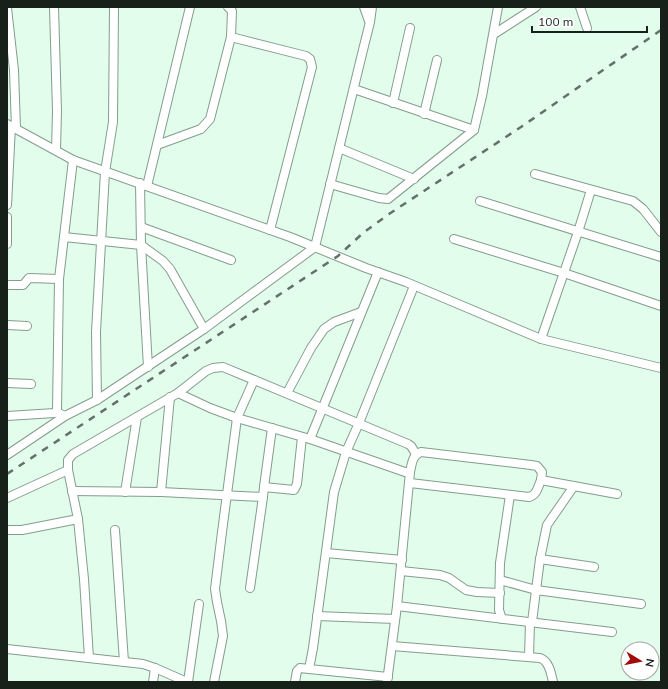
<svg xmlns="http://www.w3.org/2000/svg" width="668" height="689" viewBox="0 0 668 689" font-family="Mulish,sans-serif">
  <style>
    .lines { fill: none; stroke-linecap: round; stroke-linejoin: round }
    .street-casing { stroke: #849d8d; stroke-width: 10 }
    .street { stroke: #fff; stroke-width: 8 }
    .rail { stroke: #627267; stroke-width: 2.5; stroke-dasharray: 7 7; stroke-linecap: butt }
  </style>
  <rect width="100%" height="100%" fill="#e2fdeb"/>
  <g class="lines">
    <g class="street-casing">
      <g id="street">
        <path d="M 54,7 L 57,111 L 56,150"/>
        <path d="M 228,7 L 232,11 L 231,37 L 306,56 L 310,59 L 312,67 L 270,230"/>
        <path d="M 364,7 L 369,21"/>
        <path d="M 580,7 L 587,28"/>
        <path d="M 7,8 L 14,70 L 16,129"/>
        <path d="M 494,34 L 536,7"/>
        <path d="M 354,89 L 474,130"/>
        <path d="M 393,103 L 410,28"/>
        <path d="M 424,114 L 437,60"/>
        <path d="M 7,124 L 73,160 L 290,237 L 366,268 L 406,282 L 541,339 L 661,368"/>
        <path d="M 157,145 L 201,129 L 210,119 L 231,37"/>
        <path d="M 339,148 L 414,179"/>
        <path d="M 535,174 L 633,201 L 643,209 L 661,232"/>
        <path d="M 140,183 L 141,245 L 148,367"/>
        <path d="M 330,184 L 379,198 L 388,199 L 474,130 L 482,96 L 498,7"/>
        <path d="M 147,186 L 190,7"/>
        <path d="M 480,201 L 661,257"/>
        <path d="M 7,205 L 11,126"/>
        <path d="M 7,217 L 7,244"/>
        <path d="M 141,227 L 231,260"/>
        <path d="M 64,237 L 141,245 L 163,261 L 170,269 L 204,329"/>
        <path d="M 454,239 L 564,273 L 661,306"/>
        <path d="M 378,272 L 310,439 L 405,472 L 410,472 L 397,606 L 387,682"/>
        <path d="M 7,285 L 23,285 L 29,278 L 59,279"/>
        <path d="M 7,325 L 27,326"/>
        <path d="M 541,339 L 578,232 L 591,190"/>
        <path d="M 7,383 L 31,384"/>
        <path d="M 178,393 L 206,371 L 213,368 L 223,367 L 408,444 L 411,446 L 416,454"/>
        <path d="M 287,393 L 311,348 L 324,329 L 334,322 L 361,312"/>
        <path d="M 97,400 L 96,332 L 105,172 L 113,122 L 114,7"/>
        <path d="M 56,412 L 65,416 L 97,400 L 204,329 L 315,247 L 363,50 L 370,22 L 372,7"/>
        <path d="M 7,416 L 55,413 L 57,410 L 59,279 L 73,160"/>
        <path d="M 7,455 L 65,416"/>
        <path d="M 410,472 C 412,464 412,455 421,452 L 531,465 L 537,466 L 542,472 L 541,480"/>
        <path d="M 410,483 L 529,497 C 537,495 538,487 541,480 L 617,494"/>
        <path d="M 264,487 L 272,428"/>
        <path d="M 72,491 L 161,492 L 263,497 L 264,487 L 294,490 L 297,484 L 302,437"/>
        <path d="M 125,492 L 137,417"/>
        <path d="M 161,492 L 170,397"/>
        <path d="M 7,498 L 68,470"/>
        <path d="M 78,519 L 68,470 L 68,460 L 73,454 L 178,393 L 210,408 L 237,418 L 310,439"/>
        <path d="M 7,530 L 22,530 L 78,519 L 84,579 L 89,658"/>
        <path d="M 115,530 L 124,662"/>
        <path d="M 326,553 L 402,560"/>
        <path d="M 540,559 L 547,525 L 574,486"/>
        <path d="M 401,571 L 440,575 L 449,578 L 466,590 L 477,592 L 500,593"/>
        <path d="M 500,580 L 536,590 L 540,559 L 594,567"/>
        <path d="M 250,588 L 263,497"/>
        <path d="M 397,606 L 612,632"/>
        <path d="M 317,616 L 395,619"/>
        <path d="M 502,619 L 499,610 L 500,563 L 510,495"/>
        <path d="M 532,622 L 536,590 L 641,604"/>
        <path d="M 392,646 L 540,658 C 549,661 551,673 553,682"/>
        <path d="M 7,649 L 143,664 L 155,668 L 187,682"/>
        <path d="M 529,657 L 530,622"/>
        <path d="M 309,669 L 388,677"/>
        <path d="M 153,682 L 155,668"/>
        <path d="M 188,682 L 199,604"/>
        <path d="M 214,682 L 223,636 L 221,621 L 217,602 L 215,589 L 222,532 L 237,418 L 254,380"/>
        <path d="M 295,682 L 297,671 L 300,668 L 309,669 L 313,648 L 334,492 L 346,452 L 359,423 L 414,286"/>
      </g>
    </g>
    <use href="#street" class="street"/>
    <path class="rail" d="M 7,474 L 338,256 L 363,233 L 389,214 L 521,127 L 661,30"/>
  </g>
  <rect width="668" height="689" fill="none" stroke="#17211a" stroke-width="16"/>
  <g transform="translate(640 661) rotate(100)"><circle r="19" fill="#ffffff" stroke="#a2a6a3"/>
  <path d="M0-3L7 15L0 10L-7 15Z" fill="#a30a09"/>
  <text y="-6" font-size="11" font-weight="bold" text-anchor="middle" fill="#17211a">N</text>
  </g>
  <path d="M532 26v6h115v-6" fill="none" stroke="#17211a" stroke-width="2"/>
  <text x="538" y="26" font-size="12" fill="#17211a" stroke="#ffffff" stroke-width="3" paint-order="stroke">100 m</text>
</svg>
